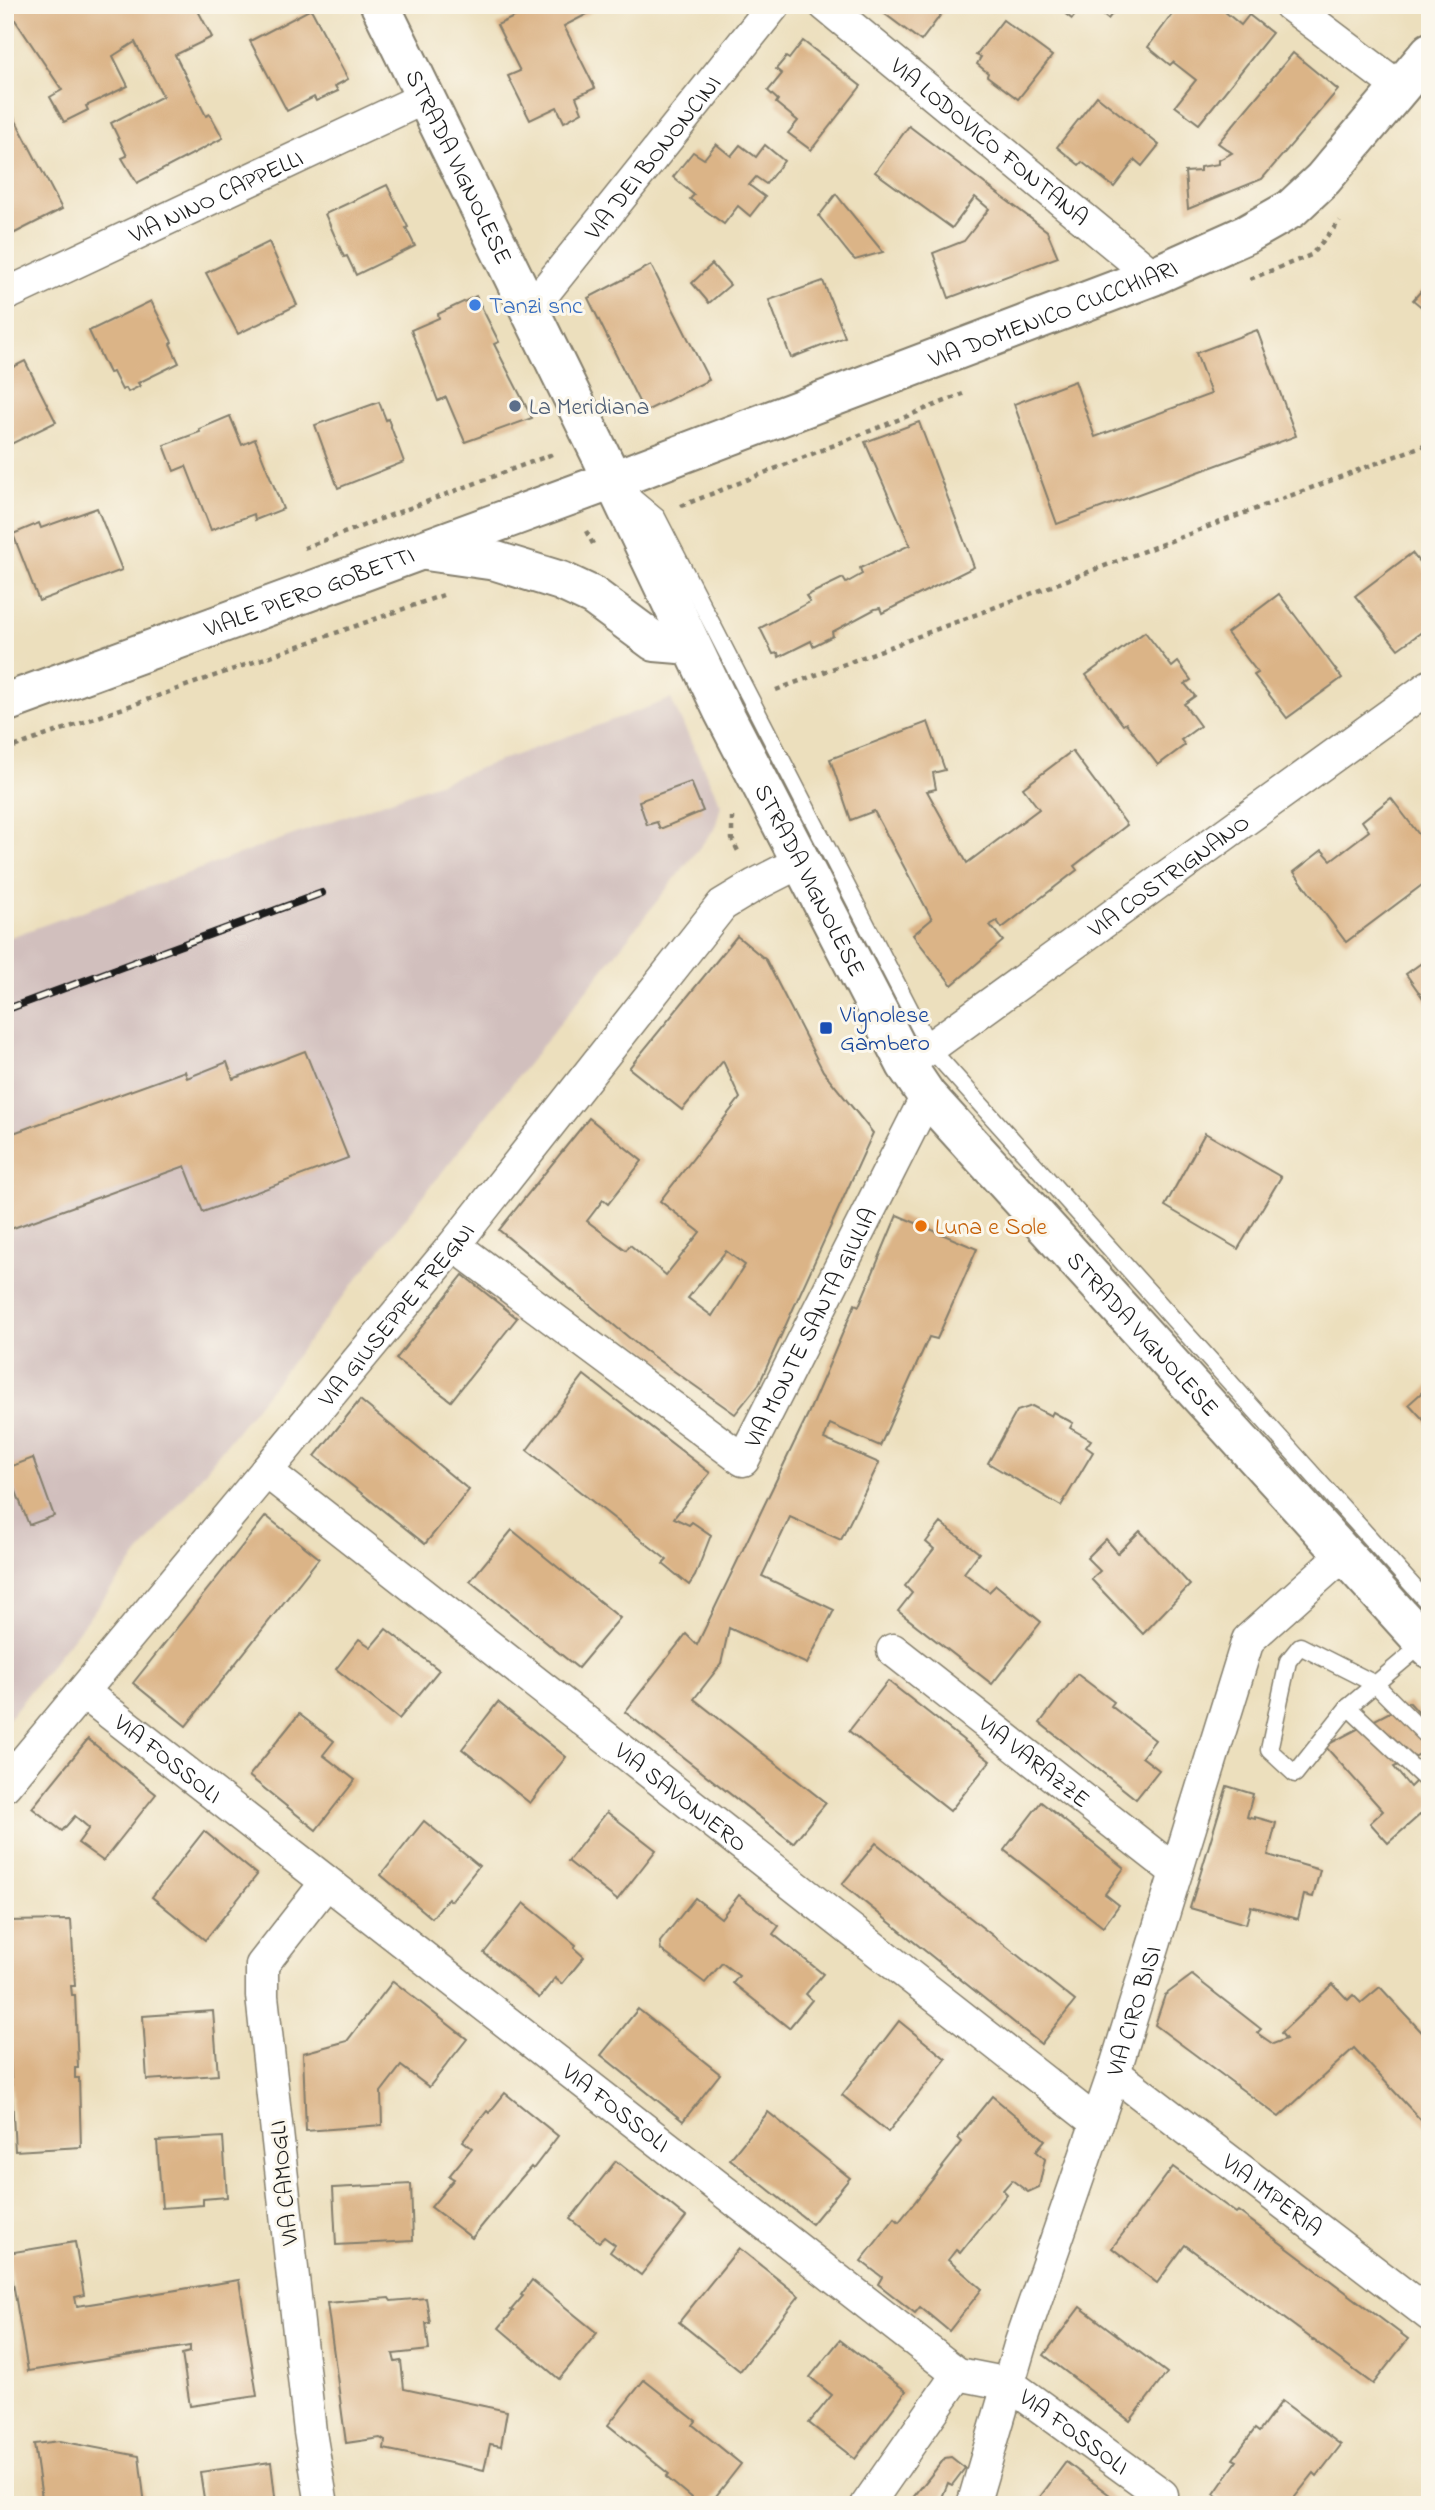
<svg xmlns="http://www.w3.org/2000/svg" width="1435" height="2510" viewBox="0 0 1435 2510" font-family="'Indie Flower',sans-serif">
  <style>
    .industrial { fill: #d1bfbd }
    .building { fill: #dbb487; fill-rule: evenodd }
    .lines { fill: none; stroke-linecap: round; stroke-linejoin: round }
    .lane-casing { stroke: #847e6c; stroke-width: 19 }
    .street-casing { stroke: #847e6c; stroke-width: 35 }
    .secondary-casing { stroke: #847e6c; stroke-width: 42 }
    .path { stroke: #847e6c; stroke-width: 4.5; stroke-dasharray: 5 5; stroke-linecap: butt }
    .lane { stroke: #fff; stroke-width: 16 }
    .street { stroke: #fff; stroke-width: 32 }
    .secondary { stroke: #fff; stroke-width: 38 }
    .rail-casing { stroke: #1c1c1c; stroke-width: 8 }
    .rail { stroke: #fbf7ec; stroke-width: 5; stroke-dasharray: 16; stroke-linecap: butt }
    .shop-dot { fill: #3f7fe0; stroke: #fbf7ec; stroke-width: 2.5 }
    .service-dot { fill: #5c6f8a; stroke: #fbf7ec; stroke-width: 2.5 }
    .transit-dot { fill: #1a4fb4; stroke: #fbf7ec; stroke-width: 2.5 }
    .food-dot { fill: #e8710a; stroke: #fbf7ec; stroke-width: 2.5 }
    .labels { text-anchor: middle; stroke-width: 6; stroke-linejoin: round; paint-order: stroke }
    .street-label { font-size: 24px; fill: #1c1c1c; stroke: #fbf7ec }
    .shop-label { font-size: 24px; fill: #366cbe; stroke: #fbf7ec; text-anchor: start }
    .service-label { font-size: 24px; fill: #4e5e75; stroke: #fbf7ec; text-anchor: start }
    .transit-label { font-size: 24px; fill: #164399; stroke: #fbf7ec; text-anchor: start }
    .food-label { font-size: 24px; fill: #c56008; stroke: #fbf7ec; text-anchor: start }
  </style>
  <rect width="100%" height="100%" fill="#fbf7ec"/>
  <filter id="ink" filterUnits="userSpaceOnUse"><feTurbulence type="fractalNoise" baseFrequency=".0143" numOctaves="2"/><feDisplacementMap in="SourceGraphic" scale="14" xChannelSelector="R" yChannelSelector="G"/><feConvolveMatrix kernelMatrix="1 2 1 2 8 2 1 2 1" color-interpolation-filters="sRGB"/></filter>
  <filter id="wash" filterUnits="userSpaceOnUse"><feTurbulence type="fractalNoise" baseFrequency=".00686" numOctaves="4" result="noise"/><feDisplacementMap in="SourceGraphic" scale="28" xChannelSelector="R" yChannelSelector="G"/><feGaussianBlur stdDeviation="1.57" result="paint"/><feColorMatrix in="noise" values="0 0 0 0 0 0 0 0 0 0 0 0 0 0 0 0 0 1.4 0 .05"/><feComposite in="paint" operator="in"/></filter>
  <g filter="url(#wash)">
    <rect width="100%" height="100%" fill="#ecdfbd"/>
    <path class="industrial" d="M 671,699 L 721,805 L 715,828 L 5,1723 L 5,939 Z"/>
    <g id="blocks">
      <g class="building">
        <path d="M 5,5 L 195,5 L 212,37 L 175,55 L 206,116 L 210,114 L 223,138 L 137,183 L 122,158 L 127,156 L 111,123 L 163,96 L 135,42 L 113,56 L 128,86 L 86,106 L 88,110 L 64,122 L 50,97 L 62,90 Z"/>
        <path d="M 526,5 L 593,5 L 595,10 L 564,26 L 595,88 L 576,97 L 582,112 L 564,122 L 557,107 L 530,120 L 508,76 L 520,71 L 497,25 L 529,10 Z"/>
        <path d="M 873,5 L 948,5 L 921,41 Z"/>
        <path d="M 1054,5 L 1079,5 L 1081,7 L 1072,19 Z"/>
        <path d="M 1090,5 L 1119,5 L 1108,19 Z"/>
        <path d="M 1179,5 L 1221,5 L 1219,7 L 1241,25 L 1249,15 L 1272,33 L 1199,124 L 1175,106 L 1196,80 L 1173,62 L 1170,65 L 1148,47 Z"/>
        <path d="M 311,9 L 348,79 L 335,86 L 338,91 L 316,101 L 314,97 L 287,111 L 250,41 Z"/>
        <path d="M 1003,20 L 1052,56 L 1018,99 L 987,76 L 988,73 L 977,64 L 981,57 L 976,55 Z"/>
        <path d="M 803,41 L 861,86 L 811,150 L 788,133 L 798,121 L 776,103 L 778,100 L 768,91 L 782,74 L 776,69 L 786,57 L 789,59 Z"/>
        <path d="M 1293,53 L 1338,90 L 1262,179 L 1188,209 L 1185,172 L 1200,171 L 1200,167 L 1219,164 L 1219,160 L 1232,153 L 1218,143 Z"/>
        <path d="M 1097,96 L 1159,145 L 1142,166 L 1135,160 L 1114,187 L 1082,162 L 1079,165 L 1057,147 Z"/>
        <path d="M 5,100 L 62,209 L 5,238 Z"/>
        <path d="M 909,126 L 1047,231 L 1058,257 L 949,298 L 933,253 L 964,241 L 989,209 L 975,197 L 952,228 L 875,172 Z"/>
        <path d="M 716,144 L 731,156 L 740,145 L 756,157 L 765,145 L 784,161 L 766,184 L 756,177 L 749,185 L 765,197 L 750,216 L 738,206 L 724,224 L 690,199 L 694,195 L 673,177 L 693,152 L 704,159 Z"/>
        <path d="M 387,185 L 408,227 L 406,228 L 415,246 L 356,275 L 347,256 L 344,257 L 325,214 Z"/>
        <path d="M 836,194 L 846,207 L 883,252 L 855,260 L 851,256 L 819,216 Z"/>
        <path d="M 269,242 L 297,305 L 238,334 L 206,273 Z"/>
        <path d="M 712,264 L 730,285 L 709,303 L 692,283 Z"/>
        <path d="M 651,265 L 709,380 L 644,412 L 588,298 Z"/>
        <path d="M 823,281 L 845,337 L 791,358 L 769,300 Z"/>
        <path d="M 1430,281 L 1430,314 L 1413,300 Z"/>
        <path d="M 476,296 L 499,342 L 494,344 L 532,418 L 465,442 L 446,397 L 438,401 L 411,330 L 439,318 L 438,314 Z"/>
        <path d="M 151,301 L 172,342 L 170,344 L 179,363 L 138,383 L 140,386 L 128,392 L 126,388 L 122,390 L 113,372 L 109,373 L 89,331 Z"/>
        <path d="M 1257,330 L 1296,436 L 1057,524 L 1014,404 L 1075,381 L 1095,437 L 1211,394 L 1196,353 Z"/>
        <path d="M 25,361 L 56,422 L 5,447 L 5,371 Z"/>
        <path d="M 379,402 L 386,420 L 388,419 L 404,462 L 338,488 L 315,425 Z"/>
        <path d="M 230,416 L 242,445 L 255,439 L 283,509 L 255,520 L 254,514 L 211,530 L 186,466 L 174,471 L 164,445 L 200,432 L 199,429 Z"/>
        <path d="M 919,422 L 974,567 L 882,613 L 880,608 L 875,609 L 832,632 L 833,636 L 813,646 L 811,641 L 779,657 L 778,653 L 773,654 L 760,628 L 810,602 L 806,596 L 843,578 L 846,583 L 862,574 L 860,568 L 910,545 L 865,442 Z"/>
        <path d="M 97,508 L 122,570 L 39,601 L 13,534 L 39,523 L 41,528 Z"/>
        <path d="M 1412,553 L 1430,576 L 1430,626 L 1398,649 L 1355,596 Z"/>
        <path d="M 1279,594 L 1342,678 L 1287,718 L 1254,675 L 1258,673 L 1227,633 Z"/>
        <path d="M 1145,632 L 1172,667 L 1178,662 L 1191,680 L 1185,684 L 1195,696 L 1184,704 L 1200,726 L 1181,740 L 1185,745 L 1158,765 L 1126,723 L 1123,725 L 1086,675 Z"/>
        <path d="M 928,722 L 945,770 L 933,773 L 936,789 L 927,791 L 967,863 L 1039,809 L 1023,788 L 1072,751 L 1127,825 L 1074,866 L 1077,870 L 1002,928 L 997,921 L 990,925 L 1003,941 L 952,985 L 913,935 L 932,919 L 880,822 L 874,811 L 851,820 L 830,759 Z"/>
        <path d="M 691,782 L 703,811 L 660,829 L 657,822 L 647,825 L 639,801 Z"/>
        <path d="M 1391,798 L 1430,849 L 1430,879 L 1346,942 L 1294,872 L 1322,850 L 1331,860 L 1369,831 L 1362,821 Z"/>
        <path d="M 737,936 L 766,960 L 823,1071 L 873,1133 L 759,1384 L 735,1414 L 644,1350 L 499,1230 L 589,1118 L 642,1161 L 608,1204 L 603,1200 L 587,1221 L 626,1250 L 630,1245 L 666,1275 L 700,1232 L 660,1201 L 740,1098 L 723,1061 L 682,1110 L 629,1068 ZM 726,1251 L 745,1265 L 712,1316 L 688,1298 Z"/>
        <path d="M 1430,957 L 1430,1008 L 1406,974 Z"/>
        <path d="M 305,1051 L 348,1158 L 203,1212 L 185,1166 L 5,1231 L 5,1136 L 185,1071 L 187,1078 L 227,1062 L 233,1079 Z"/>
        <path d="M 1205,1133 L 1281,1177 L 1238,1249 L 1165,1206 Z"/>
        <path d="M 897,1215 L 977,1249 L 937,1339 L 929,1337 L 880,1446 L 830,1424 L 824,1439 L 879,1463 L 841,1540 L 790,1517 L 762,1576 L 834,1610 L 807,1664 L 729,1628 L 721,1664 L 694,1699 L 826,1803 L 793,1843 L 625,1712 L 686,1634 L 697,1645 L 808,1414 L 855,1304 L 859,1306 Z"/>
        <path d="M 463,1275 L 517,1318 L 451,1401 L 396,1359 Z"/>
        <path d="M 584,1375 L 710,1473 L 674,1518 L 689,1525 L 692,1522 L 711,1535 L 695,1576 L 689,1585 L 663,1564 L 667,1560 L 527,1450 Z"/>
        <path d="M 1430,1385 L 1430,1427 L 1409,1404 Z"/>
        <path d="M 360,1400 L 469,1490 L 425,1544 L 315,1456 Z"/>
        <path d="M 1032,1406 L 1051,1416 L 1053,1412 L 1073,1423 L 1070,1428 L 1091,1440 L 1086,1447 L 1093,1452 L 1061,1506 L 988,1463 L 1017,1411 Z"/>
        <path d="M 33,1458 L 54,1516 L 29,1525 L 7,1468 Z"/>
        <path d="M 266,1516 L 319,1558 L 186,1726 L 133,1683 Z"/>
        <path d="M 941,1523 L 979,1553 L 964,1573 L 989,1592 L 996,1585 L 1041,1622 L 992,1684 L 898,1611 L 912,1593 L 905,1586 L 934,1549 L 926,1542 Z"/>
        <path d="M 512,1530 L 620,1618 L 578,1668 L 470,1581 Z"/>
        <path d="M 1140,1531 L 1190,1585 L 1143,1634 L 1091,1579 L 1100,1571 L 1087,1558 L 1106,1539 L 1118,1553 Z"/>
        <path d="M 386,1629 L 439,1670 L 399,1719 L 336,1669 L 359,1639 L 371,1647 Z"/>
        <path d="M 1077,1674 L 1114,1702 L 1111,1706 L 1155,1740 L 1142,1757 L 1159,1770 L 1136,1799 L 1040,1723 Z"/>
        <path d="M 888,1681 L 990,1761 L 950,1811 L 849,1731 Z"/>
        <path d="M 498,1702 L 566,1757 L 530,1803 L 462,1749 Z"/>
        <path d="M 1409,1702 L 1430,1725 L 1430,1749 L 1394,1767 L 1410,1787 L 1416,1781 L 1430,1796 L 1430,1806 L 1388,1843 L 1370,1823 L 1383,1811 L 1325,1746 Z"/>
        <path d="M 299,1714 L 334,1741 L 323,1755 L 355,1780 L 316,1830 L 249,1776 Z"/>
        <path d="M 88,1739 L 156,1794 L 103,1861 L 78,1843 L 89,1828 L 75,1816 L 62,1831 L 32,1808 Z"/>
        <path d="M 1227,1786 L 1253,1794 L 1247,1817 L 1255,1819 L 1255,1817 L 1276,1823 L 1268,1855 L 1320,1870 L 1313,1897 L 1304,1895 L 1298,1919 L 1251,1906 L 1246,1924 L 1190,1908 Z"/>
        <path d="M 1041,1802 L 1124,1868 L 1105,1894 L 1119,1905 L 1103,1927 L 1004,1850 Z"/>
        <path d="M 607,1812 L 656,1850 L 617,1900 L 568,1861 Z"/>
        <path d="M 424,1821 L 479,1866 L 451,1901 L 448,1898 L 432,1918 L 381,1875 Z"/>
        <path d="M 204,1831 L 257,1875 L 205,1940 L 152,1897 Z"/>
        <path d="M 876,1843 L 1075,2001 L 1041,2044 L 842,1884 Z"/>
        <path d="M 739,1895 L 779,1926 L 773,1934 L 823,1974 L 806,1994 L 812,2000 L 789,2028 L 733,1983 L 739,1976 L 722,1963 L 705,1983 L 661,1950 L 660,1942 L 695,1898 L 721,1918 Z"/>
        <path d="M 524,1903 L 576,1945 L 574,1948 L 584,1957 L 562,1984 L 555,1978 L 539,1998 L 484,1953 Z"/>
        <path d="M 71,1920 L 75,1986 L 71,1986 L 72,1995 L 75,1995 L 78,2068 L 75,2068 L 75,2078 L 79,2078 L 81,2147 L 15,2151 L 5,1965 L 5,1921 Z"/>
        <path d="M 1192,1975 L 1261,2029 L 1257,2033 L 1273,2044 L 1286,2039 L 1281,2033 L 1333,1984 L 1348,2000 L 1353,1995 L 1361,2003 L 1380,1987 L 1430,2041 L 1430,2130 L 1354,2048 L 1279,2117 L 1155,2025 L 1165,1995 Z"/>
        <path d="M 393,1981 L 467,2039 L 429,2087 L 401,2066 L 381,2092 L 382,2125 L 306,2131 L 303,2053 L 347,2041 Z"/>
        <path d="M 638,2009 L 720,2074 L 683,2121 L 601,2055 Z"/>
        <path d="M 213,2011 L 218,2075 L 147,2080 L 143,2016 Z"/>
        <path d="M 899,2021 L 946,2059 L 888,2132 L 842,2095 Z"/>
        <path d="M 505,2093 L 558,2136 L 533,2169 L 531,2167 L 516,2184 L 472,2238 L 431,2207 L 454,2179 L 449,2176 L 472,2148 L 463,2141 L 487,2111 L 489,2113 Z"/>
        <path d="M 992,2096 L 1045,2140 L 1036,2151 L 1045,2159 L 1039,2187 L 1028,2192 L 1012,2180 L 1003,2190 L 1007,2194 L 960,2253 L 956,2250 L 948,2260 L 982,2289 L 949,2331 L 920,2307 L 915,2313 L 878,2284 L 882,2277 L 861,2261 L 895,2218 L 899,2222 L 962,2142 L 958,2138 Z"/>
        <path d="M 768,2112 L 850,2178 L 812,2224 L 730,2159 Z"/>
        <path d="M 223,2137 L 227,2197 L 203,2199 L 203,2205 L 162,2208 L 157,2141 Z"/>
        <path d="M 616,2161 L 686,2217 L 641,2275 L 610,2252 L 615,2245 L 604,2237 L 599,2242 L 570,2219 Z"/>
        <path d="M 1173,2167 L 1236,2213 L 1238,2211 L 1408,2339 L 1373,2384 L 1185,2245 L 1157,2283 L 1112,2248 Z"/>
        <path d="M 411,2184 L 413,2241 L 336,2245 L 333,2188 Z"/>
        <path d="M 75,2242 L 84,2295 L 75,2297 L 77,2306 L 239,2280 L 257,2396 L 190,2406 L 182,2354 L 190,2352 L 190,2346 L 28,2371 L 8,2253 Z"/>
        <path d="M 739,2248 L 799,2296 L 740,2371 L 679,2322 Z"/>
        <path d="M 532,2280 L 597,2333 L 559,2379 L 499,2328 L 513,2311 L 511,2310 L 523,2296 L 521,2295 Z"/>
        <path d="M 389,2298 L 391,2301 L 426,2298 L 430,2323 L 426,2323 L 429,2350 L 393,2354 L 395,2362 L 401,2361 L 404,2389 L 507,2411 L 501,2446 L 490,2444 L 484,2470 L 384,2449 L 385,2441 L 380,2438 L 346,2443 L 327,2303 Z"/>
        <path d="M 1080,2307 L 1167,2373 L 1130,2421 L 1044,2355 Z"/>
        <path d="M 840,2340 L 906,2391 L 855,2459 L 809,2423 L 832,2395 L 810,2377 Z"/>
        <path d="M 644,2380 L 696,2421 L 693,2425 L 741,2464 L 709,2505 L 700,2505 L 666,2477 L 669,2474 L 608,2425 Z"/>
        <path d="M 1282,2401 L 1341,2445 L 1317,2476 L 1314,2473 L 1291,2502 L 1295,2505 L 1229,2505 L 1214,2494 L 1237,2461 L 1233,2459 L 1255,2429 L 1259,2432 Z"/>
        <path d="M 60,2441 L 139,2456 L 145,2505 L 43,2505 L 34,2444 Z"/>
        <path d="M 951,2457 L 965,2468 L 952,2485 L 948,2483 L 939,2505 L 907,2505 L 945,2458 Z"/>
        <path d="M 271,2462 L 276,2505 L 205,2505 L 200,2472 Z"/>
        <path d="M 1066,2462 L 1123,2505 L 1034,2505 Z"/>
      </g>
    </g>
  </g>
  <g filter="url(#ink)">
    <use href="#blocks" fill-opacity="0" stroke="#847e6c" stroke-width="2"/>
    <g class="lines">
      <g class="lane-casing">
        <g id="lane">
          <path d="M 633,497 L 657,517 L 930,1048 L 1430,1605"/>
          <path d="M 1424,1643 L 1348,1707 L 1425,1779 L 1430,1775"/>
          <path d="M 1348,1707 L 1295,1774 L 1269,1750 L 1288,1661 L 1300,1646 L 1375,1684 L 1430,1739"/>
        </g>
      </g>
      <g class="street-casing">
        <g id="street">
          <path id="s1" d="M 825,5 L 1153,276"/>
          <path d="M 1290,5 L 1400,88"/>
          <path id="s2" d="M 5,295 L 426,97"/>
          <path id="s3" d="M 530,310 L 774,5"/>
          <path id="s4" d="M 906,1065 L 1430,686"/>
          <path id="s5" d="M 454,1245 L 743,1460 L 927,1096"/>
          <path id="s6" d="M 266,1471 L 1097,2123"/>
          <path id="s7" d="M 893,1650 L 1176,1872"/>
          <path id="s8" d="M 83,1692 L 958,2374 L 1009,2384 L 1162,2495"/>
          <path id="s9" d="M 5,1785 L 454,1245 L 722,905 L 755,885 L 800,862"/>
          <path id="s10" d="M 1114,2073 L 1430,2315"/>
          <path d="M 322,2505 L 310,2432 L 262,1996 L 262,1965 L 326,1883"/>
          <path d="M 867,2505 L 958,2374"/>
          <path id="s11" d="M 973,2505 L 1020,2345 L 1114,2073 L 1248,1640 L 1345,1553"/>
        </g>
      </g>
      <g class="secondary-casing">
        <g id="secondary">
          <path id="s12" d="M 380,5 L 613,480 L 723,711 L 906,1065 L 927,1096 L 1430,1649"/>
          <path d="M 426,551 L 496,561 L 561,581 L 593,596 L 655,642 L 691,645"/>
          <path id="s13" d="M 5,703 L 613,480 L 1153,276 L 1247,234 L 1291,209 L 1323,179 L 1430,52"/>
        </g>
      </g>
      <g class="path">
        <path d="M 1250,279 L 1311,255 L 1340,221"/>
        <path d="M 681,506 L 963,394"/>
        <path d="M 586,531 L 593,544"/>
        <path d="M 304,548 L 550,455 L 552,460"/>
        <path d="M 776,690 L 1430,443"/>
        <path d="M 5,750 L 443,595"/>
        <path d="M 732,817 L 732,839 L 740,855"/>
      </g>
      <use href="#lane" class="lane"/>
      <use href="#street" class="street"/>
      <use href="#secondary" class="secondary"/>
      <g class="rail-casing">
        <path id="rail" d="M 5,1010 L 322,893"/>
      </g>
      <use href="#rail" class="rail"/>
    </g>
  </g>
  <circle class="shop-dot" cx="475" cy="305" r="7"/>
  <circle class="service-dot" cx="515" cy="406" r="7"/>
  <rect class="transit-dot" x="819" y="1021" width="14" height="14" rx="3.5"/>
  <circle class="food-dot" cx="921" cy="1226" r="7"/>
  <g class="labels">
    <g class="street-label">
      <text dy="8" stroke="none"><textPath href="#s1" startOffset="214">VIA LODOVICO FONTANA</textPath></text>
      <text dy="8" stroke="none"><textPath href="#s3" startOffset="196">VIA DEI BONONCINI</textPath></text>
      <text dy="8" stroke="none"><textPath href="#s12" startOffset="180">STRADA VIGNOLESE</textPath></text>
      <text dy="8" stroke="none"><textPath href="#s2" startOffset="233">VIA NINO CAPPELLI</textPath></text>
      <text dy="8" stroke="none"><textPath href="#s13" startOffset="1118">VIA DOMENICO CUCCHIARI</textPath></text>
      <text dy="8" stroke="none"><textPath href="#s13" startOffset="324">VIALE PIERO GOBETTI</textPath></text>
      <text dy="8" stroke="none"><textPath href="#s4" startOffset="324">VIA COSTRIGNANO</textPath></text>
      <text dy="8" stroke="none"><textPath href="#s12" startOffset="975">STRADA VIGNOLESE</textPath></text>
      <text dy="8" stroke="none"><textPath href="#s9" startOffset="612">VIA GIUSEPPE FREGNI</textPath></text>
      <text dy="8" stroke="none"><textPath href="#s5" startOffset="509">VIA MONTE SANTA GIULIA</textPath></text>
      <text dy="8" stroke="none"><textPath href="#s12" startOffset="1542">STRADA VIGNOLESE</textPath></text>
      <text dy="8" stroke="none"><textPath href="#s8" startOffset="108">VIA FOSSOLI</textPath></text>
      <text dy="8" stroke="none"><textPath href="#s7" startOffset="180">VIA VARAZZE</textPath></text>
      <text dy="8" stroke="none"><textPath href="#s6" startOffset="528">VIA SAVONIERO</textPath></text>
      <text dy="8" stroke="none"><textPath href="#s11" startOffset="520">VIA CIRO BISI</textPath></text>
      <text dy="8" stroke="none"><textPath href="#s8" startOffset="676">VIA FOSSOLI</textPath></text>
      <text transform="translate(283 2183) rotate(-96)" y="8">VIA CAMOGLI</text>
      <text dy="8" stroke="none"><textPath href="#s10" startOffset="200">VIA IMPERIA</textPath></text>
      <text dy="8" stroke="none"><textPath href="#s8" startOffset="1242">VIA FOSSOLI</textPath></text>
    </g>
    <g class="shop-label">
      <text x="489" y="313">Tanzi snc</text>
    </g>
    <g class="service-label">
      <text x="529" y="414">La Meridiana</text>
    </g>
    <g class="transit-label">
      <text x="840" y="1022">Vignolese<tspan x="840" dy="28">Gambero</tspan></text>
    </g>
    <g class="food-label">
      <text x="935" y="1234">Luna e Sole</text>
    </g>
  </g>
  <rect width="1435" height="2510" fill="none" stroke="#fbf7ec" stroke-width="28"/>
</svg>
